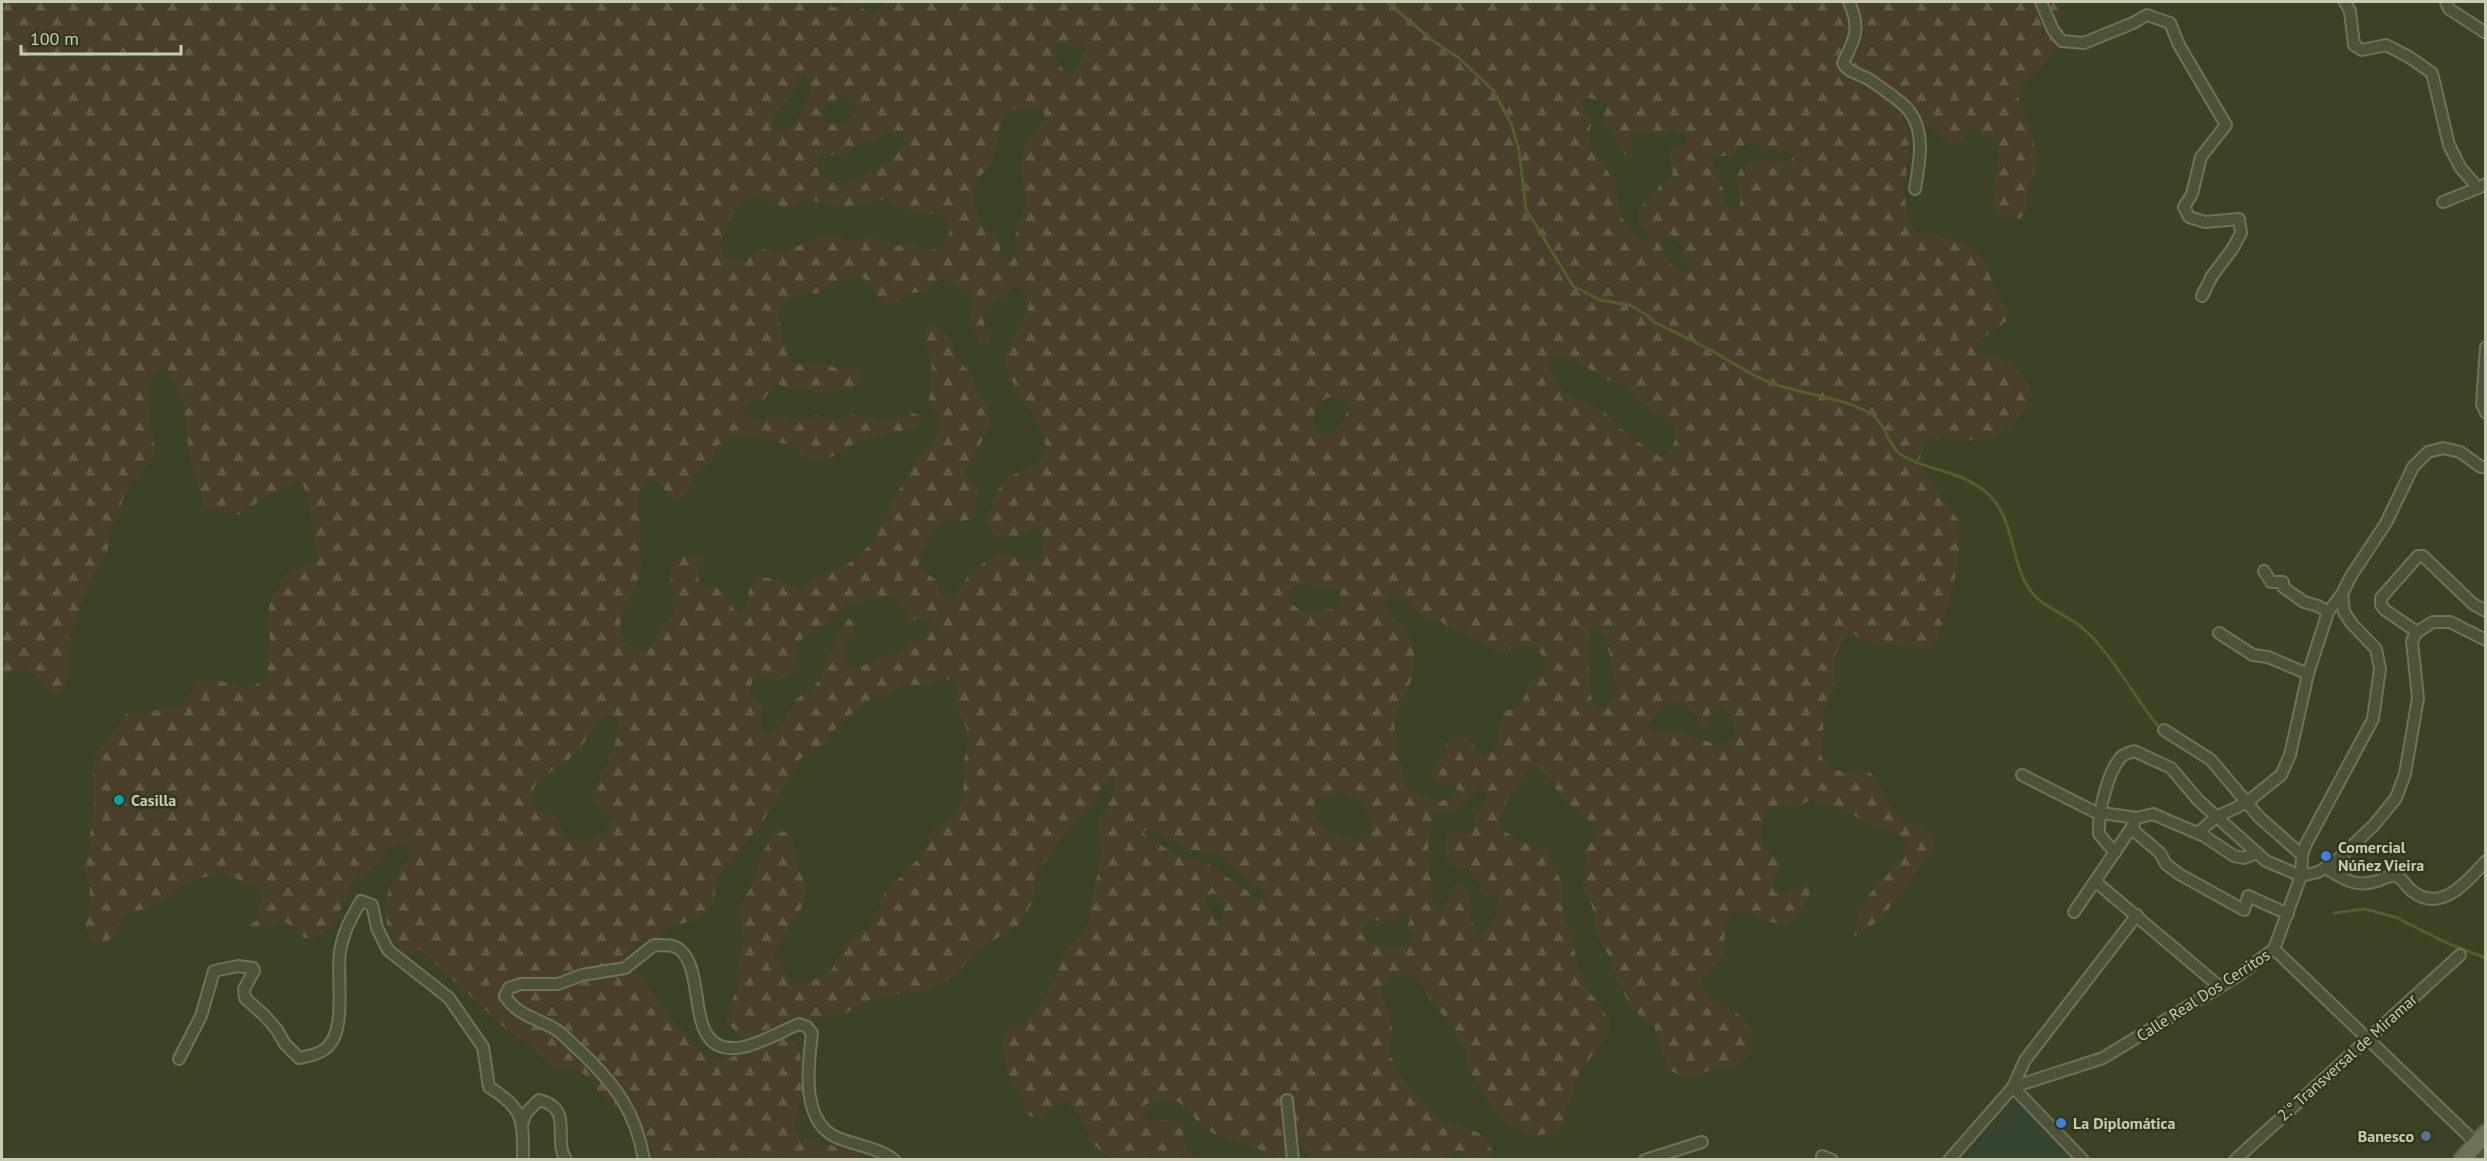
<svg xmlns="http://www.w3.org/2000/svg" width="2487" height="1161" viewBox="0 0 2487 1161" font-family="'PT Sans',sans-serif">
  <style>
    .medical { fill: #354331 }
    .forest { fill: url(#forest-firs); fill-rule: evenodd }
    .lines { fill: none; stroke-linecap: round; stroke-linejoin: round }
    .stream { stroke: #535e2c; stroke-width: 3 }
    .minor-casing { stroke: #6d7259; stroke-width: 14 }
    .tertiary-casing { stroke: #6d7259; stroke-width: 16 }
    .primary-casing { stroke: #595e45; stroke-width: 20 }
    .minor { stroke: #4d5238; stroke-width: 10 }
    .tertiary { stroke: #4d5238; stroke-width: 14 }
    .primary { stroke: #6c7256; stroke-width: 16 }
    .culture-dot { fill: #0f9aa8; stroke: #32371d; stroke-width: 2 }
    .shop-dot { fill: #3f7fe0; stroke: #32371d; stroke-width: 2 }
    .service-dot { fill: #5c6f8a; stroke: #32371d; stroke-width: 2 }
    .labels { text-anchor: middle; stroke-width: 5; stroke-linejoin: round; paint-order: stroke }
    .poi-label { font-size: 16px; font-weight: bold; fill: #c7ccb5; stroke: #32371d; text-anchor: start }
    .street-label { font-size: 16px; fill: #c7ccb5; stroke: #32371d }
  </style>
  <defs>
    <pattern id="forest-firs" width="22" height="20" patternUnits="userSpaceOnUse" patternTransform="scale(1.5)"><rect width="22" height="20" fill="#493f2b"/><path d="M5 1l3.5 6h-7zM16 11l3.5 6h-7z" fill="#625a48"/></pattern>
  </defs>
  <rect width="100%" height="100%" fill="#3c4324"/>
  <path class="medical" d="M 2022,1099 L 2082,1160 L 1964,1160 L 1980,1138 Z"/>
  <path class="forest" d="M 2,2 L 824,2 L 833,7 L 840,7 L 846,2 L 857,2 C 863,10 869,15 879,9 L 884,2 L 2056,2 L 2061,12 L 2058,43 L 2041,68 L 2020,88 L 2018,96 C 2024,118 2038,141 2036,163 C 2036,173 2029,181 2027,190 C 2026,201 2030,212 2019,219 L 2010,216 L 2001,217 C 1985,202 1997,178 1999,160 C 2000,154 1999,147 1999,140 L 1967,127 L 1960,145 L 1953,146 L 1925,124 L 1899,99 L 1897,106 L 1910,132 L 1904,191 L 1908,222 L 1916,232 C 1940,236 1973,239 1985,263 C 1990,273 1992,284 1997,294 C 2002,302 2010,306 2007,318 C 2004,327 1980,336 1974,349 C 1982,359 1991,353 2000,358 C 2012,364 2024,376 2030,388 C 2022,431 1994,445 1952,439 C 1945,438 1931,437 1925,443 C 1922,448 1920,455 1919,461 L 1937,491 L 1959,521 L 1960,543 L 1954,586 L 1935,646 L 1929,650 L 1864,641 L 1855,635 L 1847,634 L 1834,657 L 1835,687 L 1822,714 L 1824,735 L 1821,754 L 1824,763 C 1837,774 1848,773 1863,767 C 1882,778 1882,798 1895,813 C 1909,828 1926,824 1936,842 L 1935,847 L 1881,919 L 1855,936 L 1853,933 L 1864,900 L 1903,857 L 1905,849 L 1904,839 L 1890,830 L 1874,826 L 1838,807 L 1810,800 L 1797,807 L 1780,805 L 1765,810 L 1760,832 L 1762,846 L 1781,863 L 1773,881 L 1773,890 L 1776,893 L 1789,891 L 1802,884 L 1809,887 C 1812,895 1807,897 1804,904 C 1785,947 1766,910 1735,910 L 1724,921 L 1725,951 L 1717,964 L 1701,976 C 1701,1011 1749,1004 1752,1035 C 1753,1046 1748,1062 1736,1066 C 1729,1069 1721,1066 1714,1069 C 1692,1075 1690,1084 1667,1068 L 1654,1026 L 1640,1017 L 1629,1003 L 1613,971 L 1610,958 L 1597,936 L 1592,906 L 1584,889 L 1582,881 L 1586,849 L 1597,835 L 1595,826 L 1563,799 L 1543,769 L 1530,767 L 1526,770 L 1519,789 L 1509,797 L 1500,817 L 1499,826 L 1515,839 L 1537,847 L 1548,854 L 1562,883 L 1564,921 L 1571,932 L 1579,972 L 1587,990 L 1600,1004 L 1609,1021 L 1609,1028 L 1604,1040 L 1579,1073 L 1562,1125 L 1555,1131 L 1534,1137 L 1514,1129 L 1499,1117 L 1468,1068 L 1464,1050 L 1452,1026 L 1431,1001 L 1418,979 L 1402,974 L 1393,974 L 1382,982 L 1381,987 L 1392,1027 L 1388,1050 C 1396,1069 1416,1104 1434,1115 C 1460,1133 1481,1118 1496,1159 L 1467,1159 L 1464,1152 L 1450,1155 L 1445,1160 L 1312,1159 L 1306,1149 L 1294,1141 L 1288,1145 L 1286,1159 L 1265,1159 L 1263,1151 C 1245,1142 1224,1141 1206,1129 C 1193,1121 1190,1106 1175,1101 C 1166,1099 1155,1102 1146,1104 L 1142,1113 C 1152,1131 1173,1110 1183,1126 C 1187,1133 1184,1142 1186,1150 L 1198,1159 C 1169,1159 1140,1157 1112,1159 L 1092,1144 L 1081,1119 L 1068,1103 C 1048,1100 1045,1128 1025,1113 L 1022,1096 L 1008,1076 L 1002,1039 L 1010,1027 L 1025,1021 L 1038,1008 L 1051,987 L 1065,952 L 1083,932 L 1087,924 L 1102,853 L 1098,824 L 1111,799 L 1114,780 L 1111,776 L 1104,781 L 1092,804 L 1077,816 L 1037,872 L 1034,882 L 1034,900 L 1018,925 L 971,954 L 957,974 L 921,992 L 908,992 L 870,1000 L 846,1013 L 780,1025 L 747,1037 L 739,1035 L 727,1022 L 726,1018 L 737,988 L 736,976 L 743,941 L 740,906 L 756,878 L 759,857 L 773,837 L 782,831 L 789,834 C 795,843 795,854 797,865 C 798,873 804,877 805,886 C 809,912 779,932 774,957 L 793,982 L 801,984 L 820,978 L 832,969 L 846,944 L 870,928 L 884,894 L 920,857 L 933,831 L 958,813 L 963,802 L 964,761 L 968,739 L 967,729 L 956,705 L 958,685 L 952,680 L 944,679 L 931,685 L 906,685 L 868,701 L 857,710 L 839,725 L 822,746 L 800,759 L 763,821 L 728,867 L 717,875 L 714,901 L 709,910 L 694,920 L 667,928 L 659,938 L 652,942 L 634,945 L 629,951 L 627,960 L 676,1024 L 708,1058 L 720,1060 L 741,1054 L 757,1044 L 782,1037 L 797,1044 C 806,1070 805,1100 793,1124 L 798,1138 L 844,1148 L 869,1159 L 643,1159 L 631,1116 L 601,1095 L 591,1081 L 585,1075 L 574,1069 L 555,1068 L 545,1062 L 536,1050 L 505,1028 L 420,949 L 410,956 L 398,951 C 385,929 380,902 394,878 C 400,868 409,862 410,850 L 406,842 L 398,842 L 389,848 L 369,871 L 352,882 L 341,909 L 324,933 L 310,939 L 304,938 L 296,927 L 281,921 L 254,931 L 250,929 L 250,925 L 256,921 L 262,896 L 256,885 L 248,884 L 222,873 L 205,877 L 182,884 L 174,894 L 155,906 L 121,916 C 118,929 113,942 99,946 L 89,939 L 85,927 L 90,890 L 85,870 L 94,808 L 93,761 L 96,752 L 109,740 L 126,714 L 183,707 L 197,681 C 227,672 237,700 268,678 L 267,658 L 270,640 L 267,616 L 270,604 L 286,573 L 293,568 L 312,565 L 317,556 C 312,535 312,503 303,485 L 296,482 L 267,496 L 239,515 C 229,513 213,514 206,509 L 190,459 L 182,400 L 169,371 L 162,368 L 150,377 L 147,385 L 155,452 L 143,471 L 129,484 L 110,533 L 107,553 L 90,580 L 70,636 L 68,651 L 69,672 L 64,690 L 56,695 C 40,687 37,667 21,670 C 14,671 9,674 2,674 ZM 1060,43 L 1071,47 L 1082,45 L 1086,50 L 1073,76 L 1065,73 L 1051,50 L 1052,46 ZM 805,73 L 810,79 C 811,96 798,133 777,131 L 772,124 L 776,111 L 789,99 L 798,78 ZM 844,94 L 852,96 C 863,116 844,132 824,121 L 822,109 ZM 1588,97 L 1606,104 L 1602,123 L 1615,133 L 1616,143 L 1625,155 L 1632,152 L 1632,134 L 1636,131 L 1657,134 L 1673,129 L 1688,135 L 1685,146 L 1673,147 L 1669,152 L 1673,173 L 1670,180 L 1660,184 L 1656,195 C 1642,206 1636,204 1640,225 L 1649,232 L 1649,239 L 1646,241 L 1632,235 L 1621,216 L 1614,180 L 1590,147 L 1589,138 L 1591,125 L 1581,101 ZM 1037,107 C 1055,116 1037,126 1031,135 C 1027,142 1024,149 1023,157 C 1019,171 1025,184 1025,199 C 1026,212 1016,225 1015,239 C 1013,249 1017,251 1012,261 L 1004,264 C 997,256 1002,250 999,242 C 995,235 989,234 984,229 C 979,222 972,195 972,187 C 977,177 985,173 990,164 C 1002,146 991,122 1013,109 L 1025,110 ZM 896,130 L 903,132 C 905,139 904,145 900,150 C 894,159 858,181 847,182 C 837,184 828,180 820,176 L 817,167 L 818,155 L 846,154 L 859,144 L 877,139 ZM 1757,143 L 1779,152 L 1787,151 L 1794,154 L 1789,164 L 1766,159 L 1746,163 C 1728,180 1743,189 1740,205 L 1735,209 L 1728,207 L 1725,204 L 1723,189 L 1714,171 L 1712,159 L 1715,156 L 1732,156 L 1741,146 ZM 751,196 L 769,200 L 786,210 L 801,202 L 810,200 L 846,208 L 885,199 L 915,213 L 934,214 L 946,217 C 953,228 949,234 944,245 C 925,254 928,251 912,242 L 892,247 L 875,237 L 851,240 L 832,235 L 812,239 L 786,252 L 774,253 L 763,249 L 745,259 L 728,260 C 710,243 734,206 751,196 ZM 1671,234 C 1683,244 1683,255 1689,268 L 1681,272 L 1672,266 L 1661,248 L 1663,241 ZM 859,277 L 871,282 C 878,299 874,300 894,305 L 907,293 L 926,292 L 936,282 L 944,280 L 968,292 L 973,303 L 969,322 L 978,335 L 979,344 L 987,345 L 990,340 C 983,327 981,316 989,304 L 1006,297 L 1013,287 C 1018,287 1021,288 1024,292 C 1037,308 1017,328 1011,342 C 1008,348 1005,357 1006,364 C 1008,387 1048,424 1045,450 C 1044,466 1017,470 1007,479 C 998,486 989,509 987,520 L 994,535 C 1008,541 1024,535 1037,528 L 1041,530 L 1044,543 L 1039,560 L 1033,564 L 1010,554 L 998,554 L 971,571 L 956,595 L 948,599 C 937,595 941,587 935,580 C 931,575 924,572 919,567 C 918,559 923,553 926,545 C 939,505 958,531 974,516 L 979,490 L 969,482 L 965,471 L 991,425 L 988,407 L 975,388 L 972,375 L 955,357 L 951,342 L 945,331 L 933,324 L 928,326 L 924,338 L 932,364 L 929,399 L 941,423 L 941,428 L 934,443 L 912,467 L 889,507 L 878,535 L 869,546 L 848,564 L 815,578 L 800,588 L 769,578 L 755,577 C 744,589 753,606 739,615 C 724,601 730,585 704,587 C 693,577 699,568 705,557 C 698,554 693,555 686,556 C 658,560 678,597 673,614 C 670,619 664,623 661,628 C 654,639 650,662 629,646 C 623,641 620,634 620,626 C 622,609 632,594 638,579 C 642,566 641,547 641,533 C 643,516 631,489 650,478 L 663,486 L 667,498 L 675,500 L 683,497 L 696,474 L 703,470 L 713,458 L 716,448 L 728,437 L 754,437 L 790,445 L 797,448 L 801,455 L 813,459 L 832,457 L 857,442 L 891,432 L 913,429 L 921,425 L 922,417 L 914,413 L 878,422 L 857,413 L 836,421 L 817,415 L 799,420 L 783,416 L 751,420 L 740,413 C 742,402 755,402 764,399 L 775,385 L 779,384 L 790,390 L 808,389 L 819,394 L 854,388 L 860,383 L 860,371 C 852,366 848,364 839,369 L 821,362 L 804,365 L 792,362 L 787,355 L 777,312 C 792,289 798,297 822,292 L 833,281 L 848,281 ZM 1552,355 C 1571,354 1586,368 1602,377 C 1608,381 1618,382 1626,384 C 1638,401 1654,416 1673,425 C 1679,438 1673,451 1661,457 L 1628,435 L 1603,411 L 1563,392 L 1547,365 ZM 1328,397 L 1344,399 L 1349,404 L 1347,412 L 1335,434 L 1324,434 L 1317,430 L 1313,422 L 1317,404 ZM 1298,585 L 1336,587 L 1339,589 L 1341,600 L 1339,606 C 1318,614 1299,618 1287,596 L 1289,588 ZM 883,596 C 902,593 901,610 909,620 L 934,618 L 930,631 L 900,651 L 856,668 L 844,665 L 843,656 L 856,623 L 851,618 L 847,620 L 827,658 L 820,680 L 812,688 L 796,699 L 780,728 L 770,734 L 762,732 L 760,728 L 763,706 L 751,698 L 752,680 C 763,673 777,683 788,676 C 802,667 791,653 799,642 C 806,634 818,631 826,624 C 834,617 838,610 847,606 C 858,601 870,602 883,596 ZM 1390,598 L 1400,599 L 1410,604 L 1418,614 L 1425,618 L 1442,622 L 1452,630 L 1473,637 L 1495,650 C 1511,652 1532,634 1543,657 C 1546,663 1546,670 1544,676 L 1531,681 L 1520,707 L 1506,711 L 1499,727 L 1495,751 L 1484,755 C 1469,746 1469,728 1448,738 L 1443,757 L 1434,768 L 1431,775 C 1438,787 1455,780 1459,793 L 1450,799 L 1439,801 L 1408,790 L 1404,783 L 1402,765 L 1396,754 L 1394,719 L 1411,681 L 1416,660 L 1409,636 L 1385,608 L 1384,600 ZM 1598,625 C 1609,646 1617,675 1614,700 L 1604,708 L 1593,705 C 1590,700 1587,647 1588,639 C 1588,634 1590,630 1592,626 ZM 1677,701 L 1688,706 L 1703,727 L 1707,727 L 1712,707 L 1716,705 C 1730,709 1737,724 1735,738 L 1726,743 L 1717,745 L 1706,741 L 1694,740 L 1682,731 C 1669,732 1659,738 1648,728 C 1652,713 1663,706 1677,701 ZM 607,715 L 618,718 C 622,739 600,776 591,796 L 596,806 L 613,815 C 611,834 584,848 567,836 C 561,832 560,822 555,815 L 546,814 L 532,806 L 532,793 L 537,781 L 568,760 L 583,744 L 599,719 ZM 1479,789 L 1487,792 L 1488,797 L 1476,814 L 1473,834 C 1464,836 1458,828 1448,834 L 1444,851 L 1449,863 L 1458,867 L 1466,866 L 1473,872 L 1485,897 L 1490,899 L 1497,892 L 1500,893 C 1499,907 1493,930 1478,934 C 1465,916 1475,897 1464,885 L 1456,883 L 1443,906 L 1438,908 L 1434,905 L 1428,859 L 1428,848 L 1432,831 L 1431,818 L 1433,813 L 1457,810 ZM 1343,793 C 1354,793 1370,811 1373,822 C 1374,829 1369,835 1364,839 C 1357,842 1327,833 1322,827 C 1318,823 1315,815 1313,809 L 1317,797 ZM 1147,829 C 1161,833 1173,843 1186,848 C 1197,852 1208,849 1219,854 L 1264,892 L 1269,901 L 1257,898 L 1207,863 L 1182,858 L 1175,855 L 1143,833 ZM 1213,893 L 1222,898 L 1224,910 L 1221,922 L 1216,921 L 1206,902 L 1206,896 ZM 1402,912 L 1410,918 L 1408,925 L 1414,938 L 1410,945 L 1395,949 L 1369,943 C 1363,936 1362,929 1369,922 L 1374,920 L 1393,922 L 1397,914 Z"/>
  <g class="lines">
    <g class="stream">
      <path d="M 1387,2 L 1433,41 L 1459,58 L 1493,90 L 1511,123 L 1519,150 L 1526,209 L 1573,286 L 1600,300 L 1630,305 L 1647,315 L 1654,322 C 1672,331 1690,339 1707,348 C 1729,360 1748,374 1771,383 C 1802,395 1844,397 1871,414 C 1887,424 1887,446 1903,456 C 1931,472 1957,469 1986,492 C 2016,518 2009,560 2030,590 C 2042,608 2069,615 2085,630 C 2114,657 2136,700 2162,731"/>
      <path d="M 2334,913 L 2365,909 L 2395,917 L 2449,944 L 2486,958"/>
    </g>
    <g class="minor-casing">
      <g id="minor">
        <path d="M 1849,2 C 1861,28 1855,39 1843,63 C 1848,73 1861,74 1870,80 C 1880,87 1903,102 1910,112 C 1926,134 1919,164 1915,189"/>
        <path d="M 2041,2 L 2053,30 L 2062,41 L 2084,43 L 2133,23 L 2147,15 L 2170,23 L 2179,45 L 2226,125 L 2201,157 L 2192,194 L 2184,207 L 2189,217 L 2205,222 L 2239,219 L 2241,233 L 2233,248 L 2212,276 L 2202,296"/>
        <path d="M 2345,2 L 2350,11 L 2354,45 L 2362,50 L 2386,45 L 2409,57 L 2432,73 L 2449,145 L 2460,167 L 2478,188 L 2486,184"/>
        <path d="M 2446,2 L 2449,9 L 2486,33"/>
        <path d="M 2443,202 L 2478,188"/>
        <path d="M 2486,347 L 2482,404 L 2486,413"/>
        <path d="M 2264,571 L 2271,582 L 2283,582 L 2283,587 L 2304,602 L 2318,606 L 2328,612"/>
        <path d="M 2417,632 L 2385,610 L 2381,605 L 2381,598 L 2418,556 L 2423,556 L 2473,604 L 2486,611"/>
        <path d="M 2219,633 L 2253,655 L 2268,657 L 2308,674"/>
        <path d="M 2164,730 L 2211,760 L 2259,817 L 2302,855"/>
        <path d="M 2022,775 L 2095,812 L 2137,818 L 2153,814 L 2204,836 L 2234,856 L 2244,858 L 2257,853"/>
        <path d="M 2132,829 L 2160,853 L 2166,864 L 2179,874 L 2244,910 L 2248,896 L 2288,914"/>
        <path d="M 2198,833 L 2216,817 L 2246,803 L 2281,775 L 2290,755 L 2308,674 L 2328,612 L 2342,594"/>
        <path d="M 2115,853 L 2099,834 C 2098,813 2107,773 2121,757 C 2124,754 2129,753 2134,751 L 2171,768 L 2198,800 L 2266,861 L 2301,876 L 2318,872 L 2335,862 L 2374,825 L 2396,798 L 2405,774 L 2418,698 L 2412,641 L 2417,632 L 2433,622 L 2450,622 L 2486,640"/>
        <path d="M 2326,868 C 2343,879 2356,888 2377,881 C 2383,879 2389,875 2395,876 C 2404,878 2405,886 2412,891 C 2441,914 2468,881 2486,861"/>
        <path d="M 2096,882 L 2220,987"/>
        <path d="M 2074,912 L 2134,824"/>
        <path d="M 2274,949 L 2473,1140"/>
        <path d="M 179,1059 L 201,1016 L 214,971 L 238,966 L 253,968 L 254,971 L 244,989 L 245,998 L 265,1016 L 277,1030 L 285,1044 L 299,1058 C 307,1056 318,1055 325,1049 C 348,1032 336,978 340,952 C 343,932 351,918 361,901 L 372,905 L 377,928 L 388,950 L 449,998 L 483,1047 L 489,1087 C 525,1109 523,1121 523,1160"/>
        <path d="M 1287,1100 L 1293,1160"/>
        <path d="M 523,1122 L 526,1113 L 539,1100 C 575,1109 552,1138 566,1160"/>
        <path d="M 1822,1156 L 1832,1160"/>
        <path d="M 644,1160 C 636,1111 614,1083 579,1050 C 572,1044 565,1036 558,1031 C 539,1018 518,1017 505,996 L 509,988 L 521,984 L 558,984 L 582,975 L 625,968 L 654,945 C 660,945 667,945 673,946 C 713,960 677,1060 743,1047 C 762,1043 782,1031 799,1024 L 807,1027 L 812,1033 C 808,1066 800,1122 838,1138 C 855,1145 879,1148 894,1160"/>
        <path d="M 1645,1160 L 1702,1142"/>
        <path d="M 1949,1160 L 2013,1087 L 2103,1058 L 2236,977 L 2274,949 L 2301,876 L 2302,855 L 2306,844 L 2373,719 L 2380,669 L 2376,649 L 2352,624 L 2344,612 L 2342,594 L 2351,576 L 2386,523 L 2413,467 L 2428,452 L 2443,448 L 2460,452 L 2481,467 L 2486,467"/>
        <path d="M 2083,1160 L 2013,1087 L 2025,1060 L 2137,915"/>
        <path d="M 2235,1160 L 2460,955"/>
      </g>
    </g>
    <g class="tertiary-casing">
      <path id="tertiary" d="M 2482,1160 L 2486,1155"/>
    </g>
    <g class="primary-casing">
      <path id="primary" d="M 2462,1160 L 2486,1133"/>
    </g>
    <use href="#minor" class="minor"/>
    <use href="#tertiary" class="tertiary"/>
    <use href="#primary" class="primary"/>
  </g>
  <circle class="culture-dot" cx="119" cy="800" r="6"/>
  <g class="shop-dot">
    <circle cx="2326" cy="856" r="6"/>
    <circle cx="2061" cy="1123" r="6"/>
  </g>
  <circle class="service-dot" cx="2426" cy="1136" r="6"/>
  <g class="labels">
    <g class="poi-label">
      <text x="131" y="806">Casilla</text>
      <text x="2338" y="853">Comercial<tspan x="2338" dy="18">Núñez Vieira</tspan></text>
      <text x="2073" y="1129">La Diplomática</text>
      <text x="2414" y="1142" text-anchor="end">Banesco</text>
    </g>
    <g class="street-label">
      <text transform="translate(2203 995) rotate(-33)" y="6">Calle Real Dos Cerritos</text>
      <text transform="translate(2347 1057) rotate(-42)" y="6">2.° Transversal de Miramar</text>
    </g>
  </g>
  <rect width="2487" height="1161" fill="none" stroke="#c7ccb5" stroke-width="6"/>
  <path d="M21 45v9h160v-9" fill="none" stroke="#c7ccb5" stroke-width="3"/>
  <text x="30" y="45" font-size="18" fill="#c7ccb5" stroke="#32371d" stroke-width="4.5" paint-order="stroke">100 m</text>
</svg>
